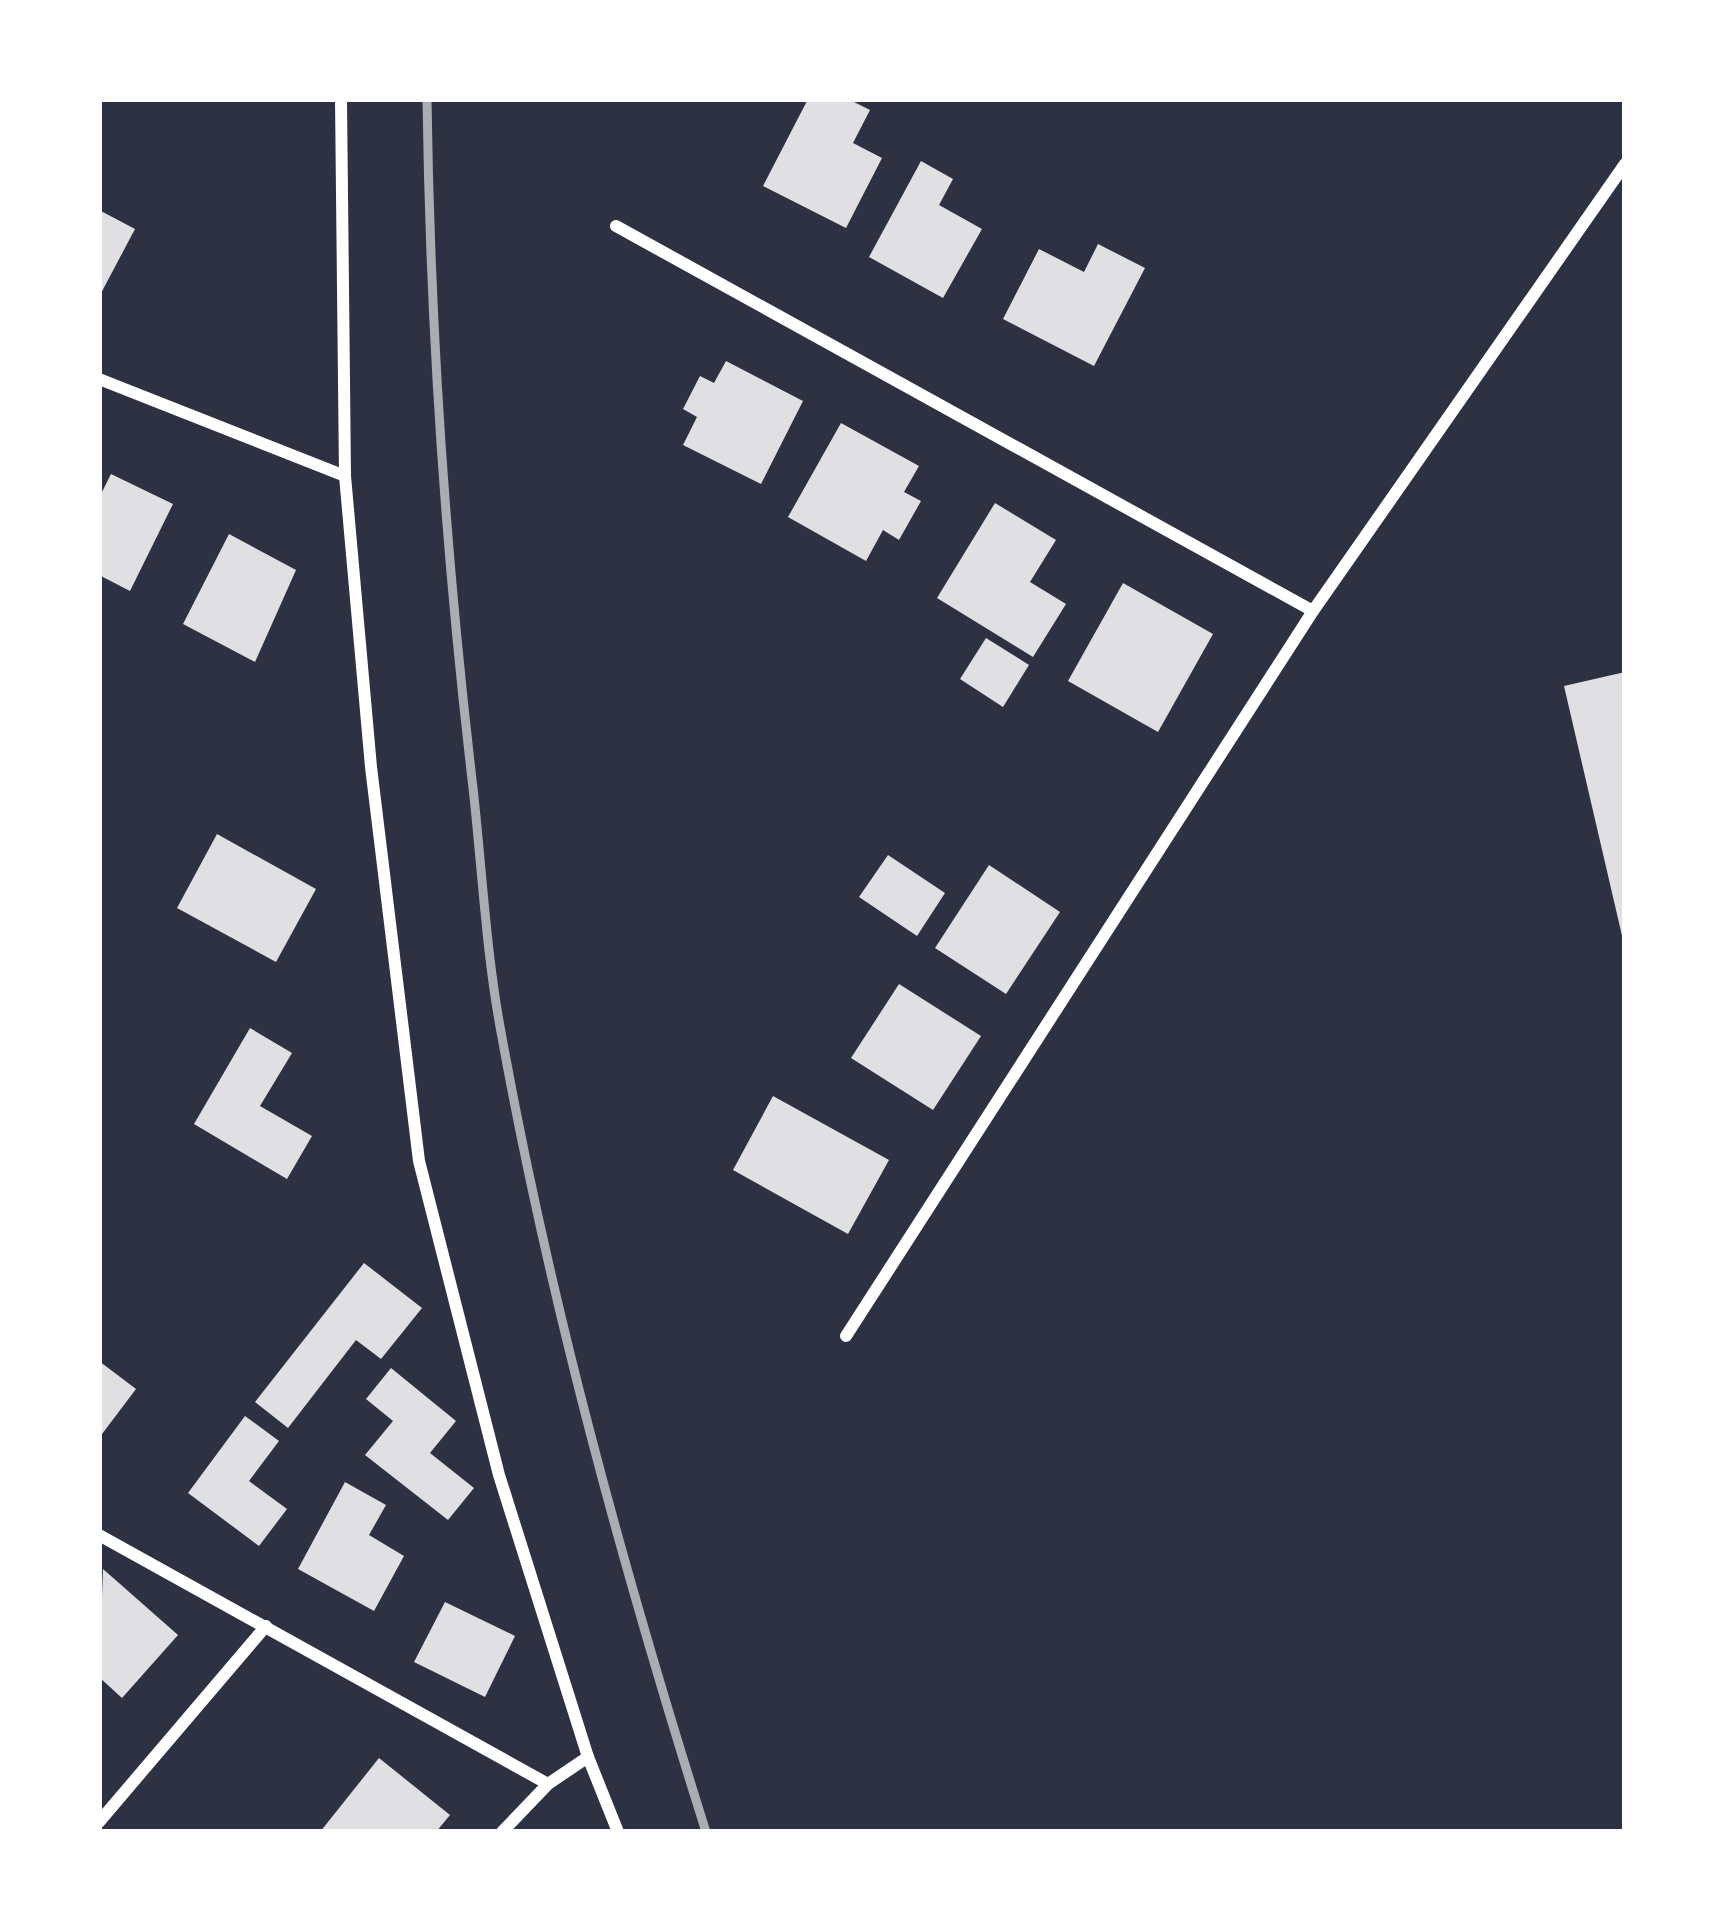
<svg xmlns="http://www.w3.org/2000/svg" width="1724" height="1931" viewBox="0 0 1724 1931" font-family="Montserrat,sans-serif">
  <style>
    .building { fill: #e0e0e3 }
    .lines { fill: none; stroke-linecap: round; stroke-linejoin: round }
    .minor { stroke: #fff; stroke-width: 12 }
    .rail { stroke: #abadb3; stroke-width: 9 }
  </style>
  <rect width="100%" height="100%" fill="#2d3142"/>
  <g class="building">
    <path d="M 808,99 L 848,99 L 870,110 L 853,143 L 882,158 L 846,228 L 763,186 Z"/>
    <path d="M 921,161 L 953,179 L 939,205 L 982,229 L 943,298 L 869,257 Z"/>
    <path d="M 99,210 L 135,229 L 99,297 Z"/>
    <path d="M 1098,244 L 1145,268 L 1094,366 L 1003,319 L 1039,249 L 1084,272 Z"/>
    <path d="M 726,361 L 803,401 L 761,484 L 683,445 L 697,417 L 683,409 L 700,376 L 714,383 Z"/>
    <path d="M 841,423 L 919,466 L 904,492 L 921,501 L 899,540 L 883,530 L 866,561 L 788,517 Z"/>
    <path d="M 111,474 L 173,504 L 130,591 L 99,575 L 99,498 Z"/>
    <path d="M 995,503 L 1056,540 L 1030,582 L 1066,604 L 1033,657 L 937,598 Z"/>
    <path d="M 229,534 L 296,570 L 255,662 L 183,624 Z"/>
    <path d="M 1123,583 L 1213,634 L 1158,732 L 1068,681 Z"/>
    <path d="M 986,638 L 1029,665 L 1003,707 L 960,679 Z"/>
    <path d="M 1625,672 L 1625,940 L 1623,940 L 1564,686 Z"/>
    <path d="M 217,834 L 316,889 L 276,962 L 177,908 Z"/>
    <path d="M 888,855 L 945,893 L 917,936 L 859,897 Z"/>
    <path d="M 989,865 L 1060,912 L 1006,994 L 935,948 Z"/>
    <path d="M 899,984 L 981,1036 L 933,1110 L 851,1058 Z"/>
    <path d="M 250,1028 L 292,1053 L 260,1106 L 312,1136 L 287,1179 L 194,1124 Z"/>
    <path d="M 773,1096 L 889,1160 L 848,1234 L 733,1170 Z"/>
    <path d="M 364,1263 L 422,1308 L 381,1359 L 356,1340 L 288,1428 L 255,1402 Z"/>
    <path d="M 99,1361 L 136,1389 L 99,1438 Z"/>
    <path d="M 391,1368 L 456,1421 L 430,1453 L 474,1488 L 448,1520 L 365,1455 L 393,1421 L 366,1399 Z"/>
    <path d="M 245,1416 L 279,1441 L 249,1481 L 287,1509 L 259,1546 L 188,1493 Z"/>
    <path d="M 345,1482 L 386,1505 L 369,1535 L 404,1556 L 374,1611 L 298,1569 Z"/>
    <path d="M 103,1569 L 178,1635 L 122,1698 L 99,1677 Z"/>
    <path d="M 445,1602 L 515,1636 L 485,1697 L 414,1662 Z"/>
    <path d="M 379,1758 L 450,1815 L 436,1832 L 320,1832 Z"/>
  </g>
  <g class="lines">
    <g class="minor">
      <path d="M 341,99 L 345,476 L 371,767 L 419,1161 L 499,1475 L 588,1757 L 618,1832"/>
      <path d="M 616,226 L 1313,611"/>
      <path d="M 99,379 L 345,476"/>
      <path d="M 846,1336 L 1313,611 L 1625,164"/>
      <path d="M 99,1535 L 548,1784 L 588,1757"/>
      <path d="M 99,1822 L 266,1626"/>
      <path d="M 502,1832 L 548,1784"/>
    </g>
    <path class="rail" d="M 427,99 C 430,330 446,558 473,788 C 482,868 486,952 501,1032 C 550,1303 623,1569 706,1832"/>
  </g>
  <rect width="1724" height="1931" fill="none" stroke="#ffffff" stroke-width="204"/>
</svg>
